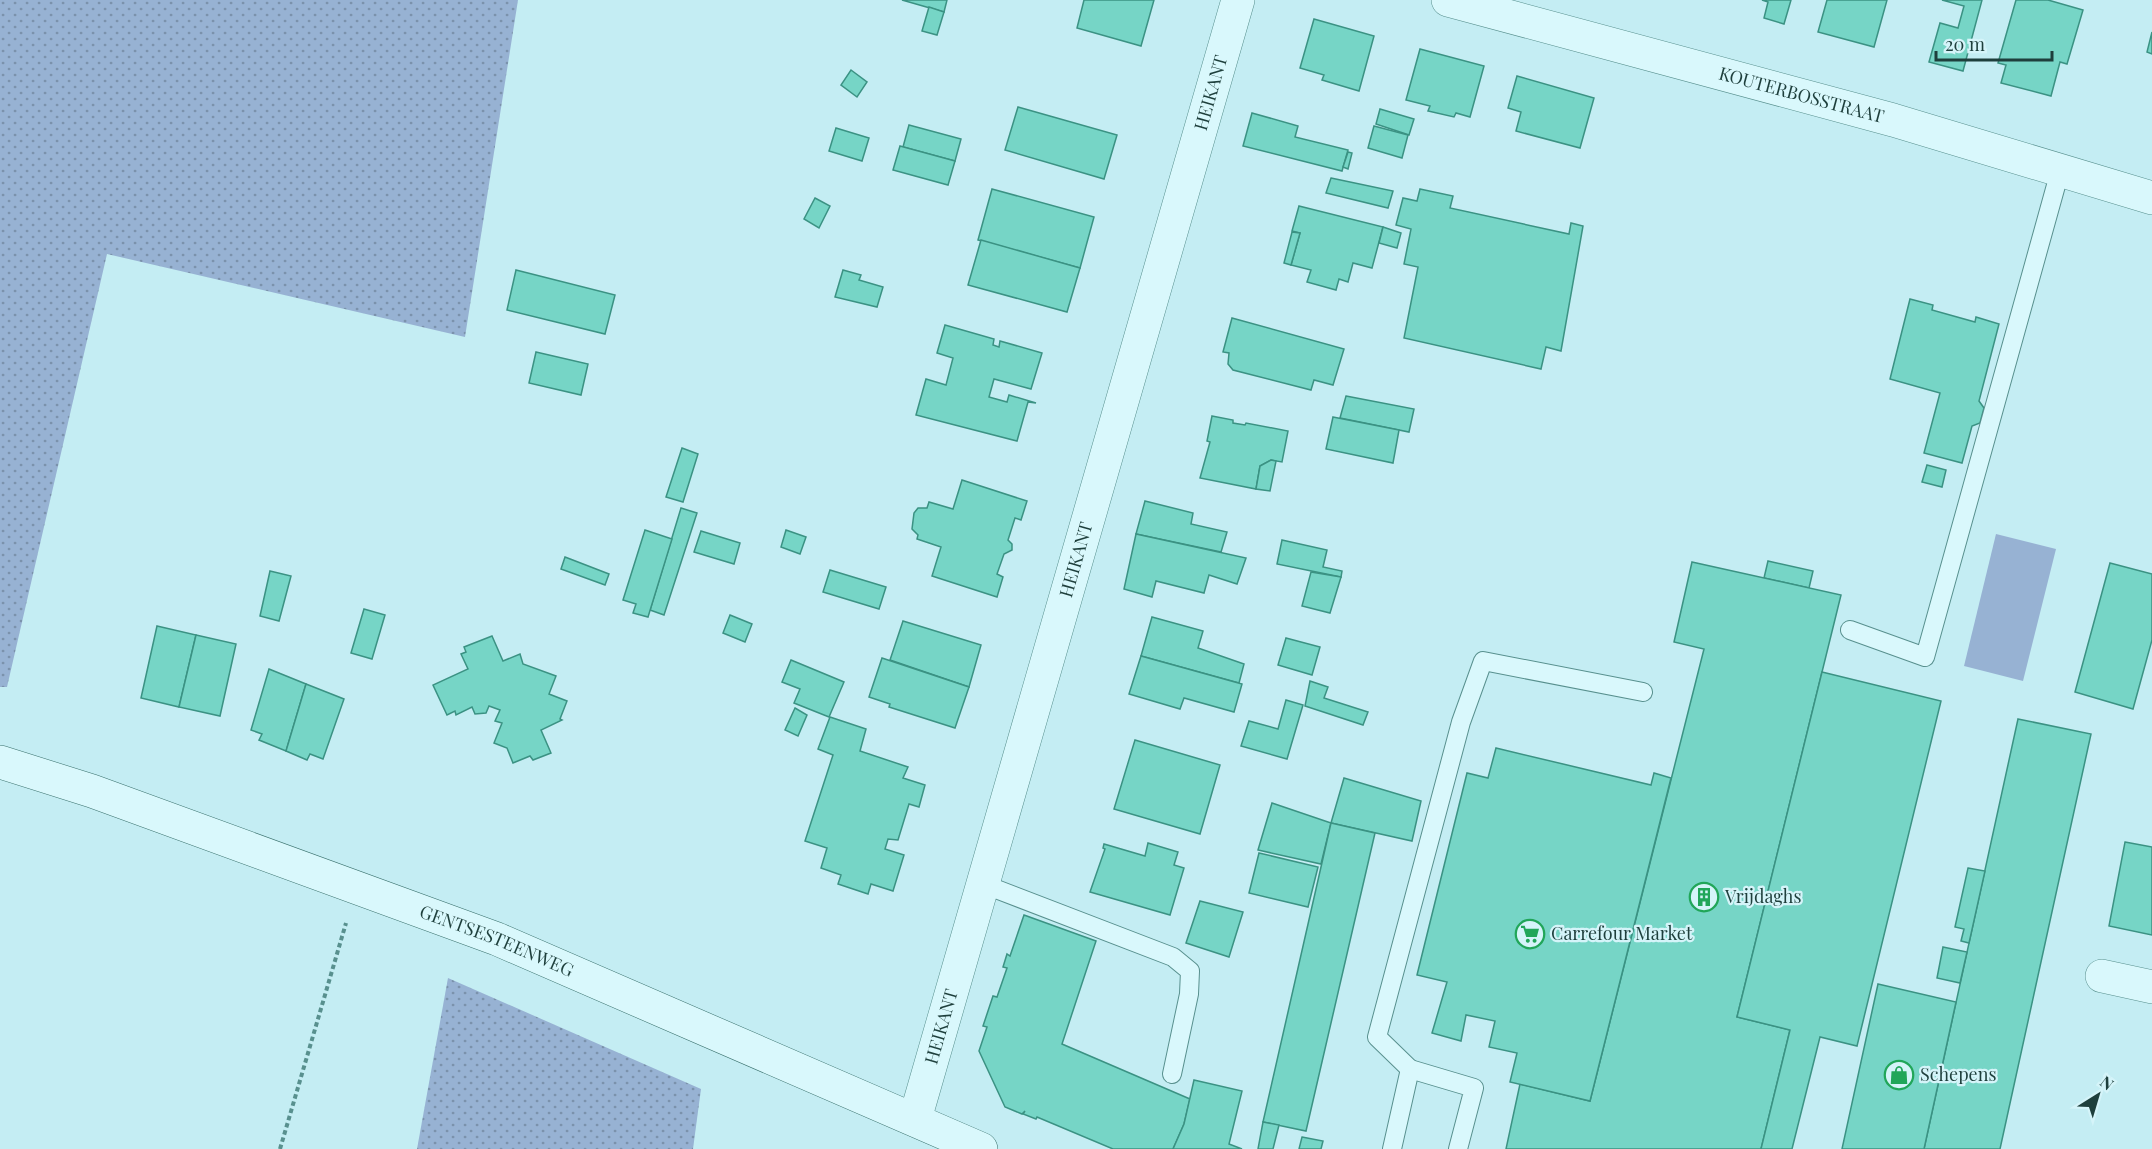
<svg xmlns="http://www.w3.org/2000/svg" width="2152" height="1149" viewBox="0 0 2152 1149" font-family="'Playfair Display',serif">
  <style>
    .grass { fill: url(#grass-dots) }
    .green { fill: #97b2d3 }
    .building { fill: #76d5c6; stroke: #3b9283; stroke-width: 1.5 }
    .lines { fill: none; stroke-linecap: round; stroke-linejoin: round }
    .lane-casing { stroke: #58908e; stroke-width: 20 }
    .street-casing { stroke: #58908e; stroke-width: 34 }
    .secondary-casing { stroke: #3b726e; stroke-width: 34 }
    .path { stroke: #58908e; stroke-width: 4; stroke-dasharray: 4.5 3; stroke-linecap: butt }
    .lane { stroke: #d9f8fc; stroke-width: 18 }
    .street { stroke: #d9f8fc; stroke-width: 33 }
    .secondary { stroke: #d9f8fc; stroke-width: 33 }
    .labels { text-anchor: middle; stroke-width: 4.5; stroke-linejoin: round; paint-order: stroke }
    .street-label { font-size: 18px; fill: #1e3f3c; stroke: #d5f4f9 }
    .poi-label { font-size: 18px; fill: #1e3f3c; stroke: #d5f4f9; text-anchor: start }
  </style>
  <defs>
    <pattern id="grass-dots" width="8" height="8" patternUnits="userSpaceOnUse" patternTransform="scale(1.5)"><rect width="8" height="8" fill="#97b2d3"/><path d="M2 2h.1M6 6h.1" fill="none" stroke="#7b92ac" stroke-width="1.8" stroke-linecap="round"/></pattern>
  </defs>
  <rect width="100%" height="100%" fill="#c4edf3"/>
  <g class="grass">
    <path d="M 0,0 L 518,0 L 465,337 L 107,254 L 7,687 L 0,687 Z"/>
    <path d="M 448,978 L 701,1089 L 693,1149 L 417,1149 Z"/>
  </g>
  <path class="green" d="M 1996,534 L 2056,549 L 2023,681 L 1964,666 Z"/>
  <g class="building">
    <path d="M 902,0 L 947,0 L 944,12 Z"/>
    <path d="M 1084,0 L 1154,0 L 1141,46 L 1077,28 Z"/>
    <path d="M 1762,0 L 1791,0 L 1784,24 L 1764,18 L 1768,2 Z"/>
    <path d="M 1827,0 L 1887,0 L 1874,47 L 1818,32 Z"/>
    <path d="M 1942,0 L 1982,0 L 1963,71 L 1929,62 L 1940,23 L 1958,28 L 1964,6 Z"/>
    <path d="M 2016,0 L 2048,0 L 2083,10 L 2067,64 L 2060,62 L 2051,96 L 2001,83 L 2006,65 L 1998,63 Z"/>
    <path d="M 929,7 L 944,12 L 937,35 L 922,31 Z"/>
    <path d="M 1314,19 L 1374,36 L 1359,91 L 1322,80 L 1324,75 L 1300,68 Z"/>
    <path d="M 2152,32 L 2152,54 L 2147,52 Z"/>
    <path d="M 1420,49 L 1484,66 L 1470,117 L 1456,113 L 1454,117 L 1428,111 L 1430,106 L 1406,100 Z"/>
    <path d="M 851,70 L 867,82 L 857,97 L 841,85 Z"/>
    <path d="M 1517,76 L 1594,98 L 1580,148 L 1516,131 L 1521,112 L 1508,108 Z"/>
    <path d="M 1018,107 L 1117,135 L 1104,179 L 1005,150 Z"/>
    <path d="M 1380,109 L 1414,119 L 1409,135 L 1376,124 Z"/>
    <path d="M 1252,113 L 1298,126 L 1295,137 L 1348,150 L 1342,171 L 1243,146 Z"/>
    <path d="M 909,125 L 961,139 L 955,161 L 903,147 Z"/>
    <path d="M 1374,126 L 1408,135 L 1402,158 L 1368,148 Z"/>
    <path d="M 836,128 L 869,138 L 862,161 L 829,151 Z"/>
    <path d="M 900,146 L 955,161 L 948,185 L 893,170 Z"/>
    <path d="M 1348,152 L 1352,153 L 1348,169 L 1343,167 Z"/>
    <path d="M 1331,178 L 1393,191 L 1388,208 L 1326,193 Z"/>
    <path d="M 992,189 L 1094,217 L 1080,268 L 978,240 Z"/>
    <path d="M 1420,189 L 1453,196 L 1450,208 L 1569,234 L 1571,223 L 1583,226 L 1561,351 L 1546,347 L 1541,369 L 1404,338 L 1418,267 L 1404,264 L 1411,229 L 1396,225 L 1403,198 L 1417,201 Z"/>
    <path d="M 815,198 L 830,206 L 819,228 L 804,219 Z"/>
    <path d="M 1299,206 L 1383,227 L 1372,268 L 1353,263 L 1348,282 L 1339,279 L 1336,290 L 1307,282 L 1311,270 L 1291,265 L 1300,233 L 1292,231 Z"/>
    <path d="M 1383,227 L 1401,233 L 1397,248 L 1379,243 Z"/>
    <path d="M 1292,232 L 1300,233 L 1291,265 L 1284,263 Z"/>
    <path d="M 981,240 L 1080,268 L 1067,312 L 968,285 Z"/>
    <path d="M 516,270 L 615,295 L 605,334 L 507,310 Z"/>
    <path d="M 843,270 L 861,275 L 859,280 L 883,287 L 877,307 L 835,297 Z"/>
    <path d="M 1910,299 L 1933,305 L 1932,310 L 1975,322 L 1976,317 L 1999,324 L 1979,401 L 1984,408 L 1980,423 L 1972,426 L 1962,463 L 1924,453 L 1940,393 L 1890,379 Z"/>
    <path d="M 1232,318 L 1344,349 L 1333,385 L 1314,380 L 1311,390 L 1233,370 L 1228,364 L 1229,353 L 1223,352 Z"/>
    <path d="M 945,325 L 994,339 L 993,345 L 999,347 L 1000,341 L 1042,353 L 1031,389 L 994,379 L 989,397 L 1007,402 L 1009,395 L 1036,403 L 1028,402 L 1017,441 L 916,415 L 926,379 L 946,385 L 953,358 L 937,353 Z"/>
    <path d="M 536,352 L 588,364 L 581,395 L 529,383 Z"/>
    <path d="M 1346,396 L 1414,409 L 1409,432 L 1340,418 Z"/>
    <path d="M 1212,416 L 1233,420 L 1233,423 L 1245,425 L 1246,423 L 1288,431 L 1282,462 L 1271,460 L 1260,466 L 1256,489 L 1200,478 L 1210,442 L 1207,441 Z"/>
    <path d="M 1333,417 L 1399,430 L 1393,463 L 1326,449 Z"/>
    <path d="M 682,448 L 698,454 L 683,502 L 666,497 Z"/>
    <path d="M 1271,460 L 1276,461 L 1270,491 L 1256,489 L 1260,466 Z"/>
    <path d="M 1927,465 L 1946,470 L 1942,487 L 1922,482 Z"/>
    <path d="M 962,480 L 1027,501 L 1021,520 L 1015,518 L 1008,540 L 1012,544 L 1012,550 L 1004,554 L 997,574 L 1003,577 L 997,597 L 932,576 L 941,547 L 917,539 L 918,535 L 912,529 L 914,513 L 918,508 L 927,508 L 929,502 L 953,509 Z"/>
    <path d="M 1145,501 L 1193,513 L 1191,524 L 1227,532 L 1221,552 L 1136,534 Z"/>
    <path d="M 681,508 L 697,513 L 664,615 L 650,610 Z"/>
    <path d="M 645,530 L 672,539 L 648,617 L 633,613 L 636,604 L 623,600 Z"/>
    <path d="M 786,530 L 806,537 L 800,554 L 781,547 Z"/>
    <path d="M 701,531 L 740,543 L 734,564 L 694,552 Z"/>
    <path d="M 1136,534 L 1246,558 L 1237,584 L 1209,575 L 1204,593 L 1156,581 L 1152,597 L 1124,589 Z"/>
    <path d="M 1282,540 L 1327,550 L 1323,567 L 1342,571 L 1341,577 L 1277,564 Z"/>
    <path d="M 565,557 L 609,574 L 605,585 L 561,569 Z"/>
    <path d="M 1768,561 L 1813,571 L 1809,588 L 1764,578 Z"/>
    <path d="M 1692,562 L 1841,595 L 1737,1017 L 1790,1030 L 1761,1149 L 1506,1149 L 1520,1084 L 1590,1101 L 1704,649 L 1674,642 Z"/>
    <path d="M 2110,563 L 2152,574 L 2152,640 L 2133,709 L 2075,692 Z"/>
    <path d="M 830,570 L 886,587 L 879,609 L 823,592 Z"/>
    <path d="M 270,571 L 291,576 L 279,621 L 260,616 Z"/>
    <path d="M 1311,572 L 1341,577 L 1330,613 L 1302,606 Z"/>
    <path d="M 364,609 L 385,615 L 372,659 L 351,653 Z"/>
    <path d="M 730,615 L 752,624 L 745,642 L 723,633 Z"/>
    <path d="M 1152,617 L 1203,631 L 1198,648 L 1244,664 L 1239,683 L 1141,656 Z"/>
    <path d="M 903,621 L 981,645 L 969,687 L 890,660 Z"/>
    <path d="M 157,626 L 196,635 L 179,707 L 141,698 Z"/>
    <path d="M 196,635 L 236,644 L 220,716 L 179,707 Z"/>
    <path d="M 492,636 L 503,661 L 520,654 L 523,664 L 556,676 L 549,694 L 567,701 L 560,719 L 562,720 L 541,730 L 551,753 L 533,760 L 530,756 L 513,763 L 507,748 L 494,743 L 502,723 L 495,721 L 500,710 L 489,706 L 486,713 L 475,714 L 472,707 L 456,715 L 455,711 L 447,715 L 433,685 L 468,669 L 461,654 L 466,652 L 464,647 Z"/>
    <path d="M 1286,638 L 1320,647 L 1312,675 L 1278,665 Z"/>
    <path d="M 1141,656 L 1242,684 L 1234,712 L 1184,698 L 1180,709 L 1129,694 Z"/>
    <path d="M 882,658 L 969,687 L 955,728 L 889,707 L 890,704 L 869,697 Z"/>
    <path d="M 791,660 L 844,682 L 829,717 L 794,703 L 800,689 L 782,682 Z"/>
    <path d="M 269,669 L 306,684 L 286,751 L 259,740 L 262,734 L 251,730 Z"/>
    <path d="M 1822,672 L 1941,701 L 1857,1046 L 1820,1037 L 1792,1149 L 1761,1149 L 1790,1030 L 1737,1017 Z"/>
    <path d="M 1310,681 L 1328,687 L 1324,698 L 1368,712 L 1363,725 L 1305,706 Z"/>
    <path d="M 306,684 L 344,699 L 323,759 L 310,754 L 307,760 L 286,751 Z"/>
    <path d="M 1286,700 L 1303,705 L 1287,759 L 1241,746 L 1249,721 L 1278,729 Z"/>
    <path d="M 795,708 L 807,715 L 798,736 L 785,730 Z"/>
    <path d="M 830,717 L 866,729 L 860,751 L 908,767 L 903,778 L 925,785 L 919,807 L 909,804 L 898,840 L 888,839 L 885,849 L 904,855 L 893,891 L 871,884 L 868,894 L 838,884 L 841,875 L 821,868 L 827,848 L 805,841 L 833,755 L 818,749 Z"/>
    <path d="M 2018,719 L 2091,734 L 2000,1149 L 1924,1149 Z"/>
    <path d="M 1135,740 L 1220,765 L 1200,834 L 1114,809 Z"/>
    <path d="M 1496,748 L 1651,785 L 1654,773 L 1671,778 L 1590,1101 L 1510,1082 L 1517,1053 L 1489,1047 L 1495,1021 L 1466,1015 L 1461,1041 L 1432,1033 L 1447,982 L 1417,975 L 1467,773 L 1488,778 Z"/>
    <path d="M 1344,778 L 1421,801 L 1412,841 L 1331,823 Z"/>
    <path d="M 1272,803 L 1331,823 L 1321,864 L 1258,850 Z"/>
    <path d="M 1331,823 L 1375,833 L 1306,1131 L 1263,1122 Z"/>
    <path d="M 2125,842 L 2152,847 L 2152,935 L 2109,926 Z"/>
    <path d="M 1148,843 L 1178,852 L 1174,865 L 1184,868 L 1170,915 L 1090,892 L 1105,849 L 1103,848 L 1104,844 L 1145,856 Z"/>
    <path d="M 1259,853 L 1318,867 L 1308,907 L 1249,893 Z"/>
    <path d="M 1968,868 L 1985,871 L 1969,943 L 1961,941 L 1964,929 L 1955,927 Z"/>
    <path d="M 1200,901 L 1243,912 L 1229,957 L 1186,943 Z"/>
    <path d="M 1024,915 L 1096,941 L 1062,1044 L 1190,1099 L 1184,1124 L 1173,1149 L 1113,1149 L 1037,1117 L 1036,1119 L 1023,1114 L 1025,1111 L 1022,1114 L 1005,1107 L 979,1051 L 987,1027 L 983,1026 L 993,996 L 997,997 L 1007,968 L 1003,967 L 1007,954 L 1010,956 Z"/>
    <path d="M 1943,947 L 1967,952 L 1960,983 L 1937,978 Z"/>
    <path d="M 1878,984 L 1956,1002 L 1924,1149 L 1842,1149 Z"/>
    <path d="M 1194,1080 L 1242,1091 L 1229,1144 L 1242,1149 L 1173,1149 L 1184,1124 Z"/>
    <path d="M 1263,1122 L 1279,1125 L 1273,1149 L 1258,1149 Z"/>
    <path d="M 1302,1137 L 1323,1141 L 1321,1149 L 1299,1149 Z"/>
  </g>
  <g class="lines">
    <g class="lane-casing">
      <g id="lane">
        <path d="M 1850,630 L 1925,657 L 2060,171"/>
        <path d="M 983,884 L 1173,957 L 1190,971 L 1189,994 L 1172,1074"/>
        <path d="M 1410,1069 L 1474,1088 L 1458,1149"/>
        <path d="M 1392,1149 L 1410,1069 L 1377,1037 L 1461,722 L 1483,661 L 1643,692"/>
      </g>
    </g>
    <g class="street-casing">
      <g id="street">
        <path id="s1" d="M 1448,0 L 1893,120 L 2152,198"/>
        <path d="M 2102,976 L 2152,987"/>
        <path id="s2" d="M 915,1119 L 1238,0"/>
      </g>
    </g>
    <g class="secondary-casing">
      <g id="secondary">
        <path id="s3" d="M 0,762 L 92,791 L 497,939 L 981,1149"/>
      </g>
    </g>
    <path class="path" d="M 280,1149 L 346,923"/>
    <use href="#lane" class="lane"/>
    <use href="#street" class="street"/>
    <use href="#secondary" class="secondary"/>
  </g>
  <defs>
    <g id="building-ring" transform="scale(1.5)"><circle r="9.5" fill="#d5f4f9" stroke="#21a659" stroke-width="1.5"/><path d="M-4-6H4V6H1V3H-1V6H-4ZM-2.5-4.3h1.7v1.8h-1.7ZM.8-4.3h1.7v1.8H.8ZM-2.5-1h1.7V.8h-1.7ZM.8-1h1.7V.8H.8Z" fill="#21a659"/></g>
    <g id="supermarket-ring" transform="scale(1.5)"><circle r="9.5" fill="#d5f4f9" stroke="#21a659" stroke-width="1.5"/><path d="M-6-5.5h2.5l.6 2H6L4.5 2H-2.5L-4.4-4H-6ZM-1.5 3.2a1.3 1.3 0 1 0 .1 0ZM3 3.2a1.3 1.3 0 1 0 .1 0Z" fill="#21a659"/></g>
    <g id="shop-ring" transform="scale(1.5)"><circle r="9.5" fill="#d5f4f9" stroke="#21a659" stroke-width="1.5"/><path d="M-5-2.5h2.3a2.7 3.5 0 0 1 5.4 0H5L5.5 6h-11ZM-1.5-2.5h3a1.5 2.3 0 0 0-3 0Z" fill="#21a659"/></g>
  </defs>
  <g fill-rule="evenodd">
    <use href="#building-ring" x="1704" y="897"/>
    <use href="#supermarket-ring" x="1530" y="934"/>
    <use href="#shop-ring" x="1899" y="1075"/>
  </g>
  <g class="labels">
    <g class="street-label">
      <text dy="6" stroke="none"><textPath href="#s2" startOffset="1068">HEIKANT</textPath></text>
      <text dy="6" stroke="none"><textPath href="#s1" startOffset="366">KOUTERBOSSTRAAT</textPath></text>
      <text dy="6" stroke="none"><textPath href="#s2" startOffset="582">HEIKANT</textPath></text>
      <text dy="6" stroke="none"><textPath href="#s3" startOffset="528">GENTSESTEENWEG</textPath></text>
      <text dy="6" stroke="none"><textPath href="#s2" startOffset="96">HEIKANT</textPath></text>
    </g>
    <g class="poi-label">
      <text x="1725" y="903">Vrijdaghs</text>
      <text x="1551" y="940">Carrefour Market</text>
      <text x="1920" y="1081">Schepens</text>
    </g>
  </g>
  <g transform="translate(2098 1095) rotate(37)" stroke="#d5f4f9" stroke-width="4.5" paint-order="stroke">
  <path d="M0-4.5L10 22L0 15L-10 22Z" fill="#1e3f3c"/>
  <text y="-9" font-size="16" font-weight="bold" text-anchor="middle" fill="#1e3f3c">N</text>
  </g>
  <path d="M1936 51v9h116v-9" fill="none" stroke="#1e3f3c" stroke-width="3"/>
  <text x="1945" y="51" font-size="18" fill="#1e3f3c" stroke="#d5f4f9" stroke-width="4.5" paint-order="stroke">20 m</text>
</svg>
